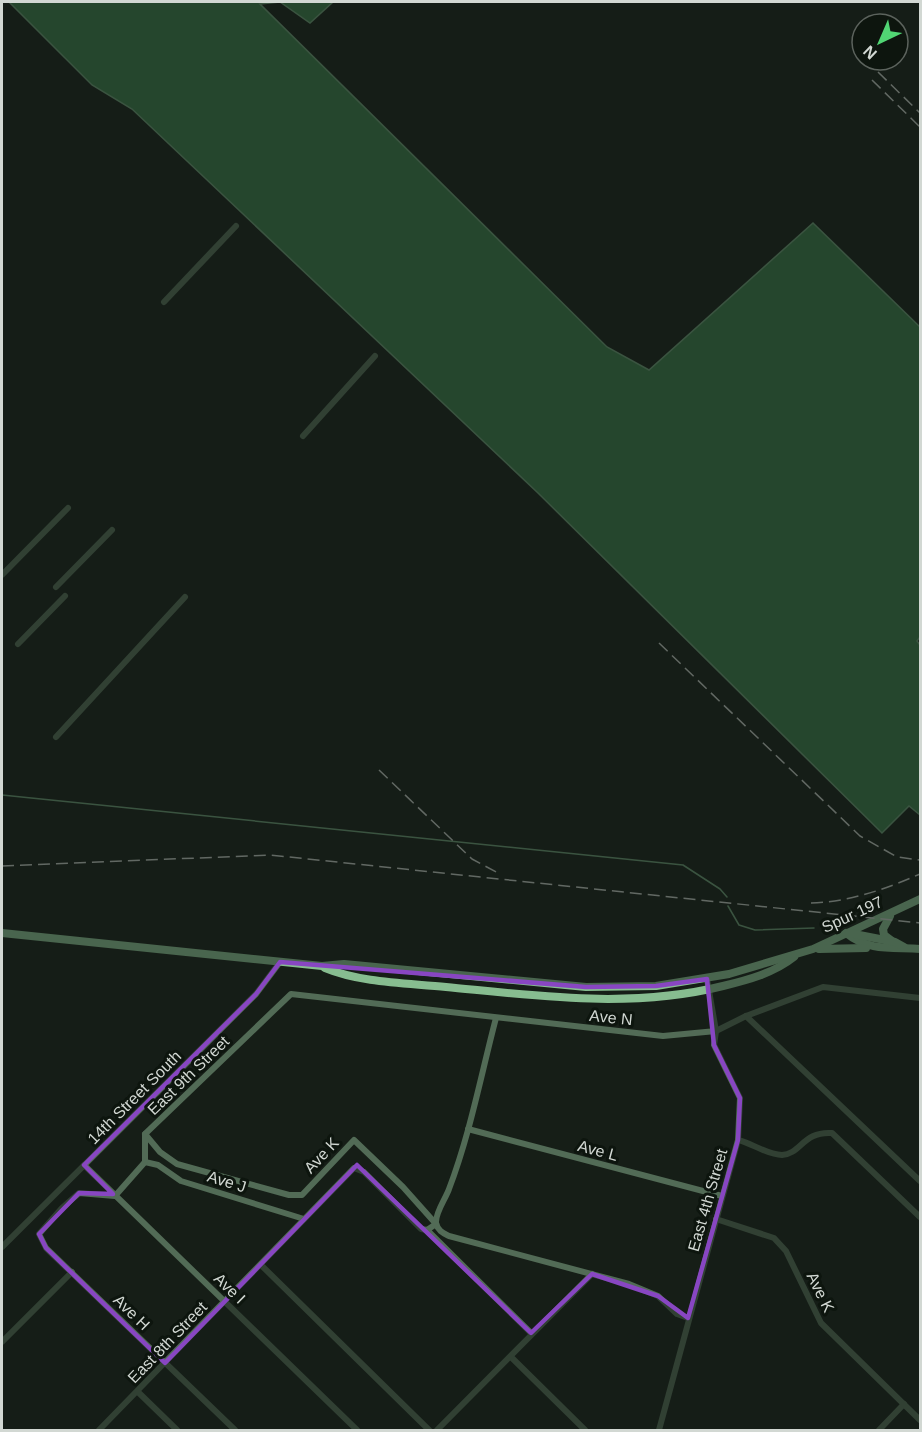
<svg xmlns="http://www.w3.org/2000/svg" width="922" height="1432" viewBox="0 0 922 1432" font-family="Helvetica,sans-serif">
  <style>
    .water { fill: #397948; stroke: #679672; stroke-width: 1.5 }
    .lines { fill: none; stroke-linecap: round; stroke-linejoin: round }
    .stream { stroke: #679672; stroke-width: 1.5 }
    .minor { stroke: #526b56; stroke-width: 6 }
    .major { stroke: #87bd90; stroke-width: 8 }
    .rail { stroke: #bdc3be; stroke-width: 1.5; stroke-dasharray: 12 6; stroke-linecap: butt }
    .marked { fill: none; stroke: #8846c2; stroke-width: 4.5; stroke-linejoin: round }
    .labels { text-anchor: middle; stroke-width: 6; stroke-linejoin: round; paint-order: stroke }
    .street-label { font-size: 16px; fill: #d2d8d3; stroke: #0d150e }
  </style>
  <rect width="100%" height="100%" fill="#161e17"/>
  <path class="water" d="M 9,2 L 333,2 L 310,23 L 280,2 L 260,4 L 607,347 L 649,370 L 813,223 L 920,327 L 920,637 L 917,641 L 920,645 L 920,815 L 909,806 L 882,833 L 538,493 L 132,109 L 92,85 Z"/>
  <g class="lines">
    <g class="stream">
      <path d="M 2,795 L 683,865 L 720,889 L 727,897"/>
      <path d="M 728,906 L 739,925 L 755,930 L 814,928"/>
    </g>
    <g class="minor">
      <path d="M 164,302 L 236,226"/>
      <path d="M 303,436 L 375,356"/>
      <path d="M 2,575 L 68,508"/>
      <path d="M 56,587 L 112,530"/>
      <path d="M 18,644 L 65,596"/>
      <path d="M 56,737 L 185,597"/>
      <path d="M 746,1016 L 920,1181"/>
      <path d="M 496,1018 C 481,1075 470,1134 449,1189 C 446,1198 435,1213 436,1223 C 438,1231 443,1233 449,1236 L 629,1284 L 658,1296 L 677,1314 L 688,1318"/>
      <path d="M 468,1129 L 722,1196"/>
      <path d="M 145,1134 L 160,1152 L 177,1164 L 289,1195 L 302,1195 L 354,1140 L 403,1187 L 436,1224 L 427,1230 L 531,1333"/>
      <path d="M 738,1140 C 752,1143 767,1155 782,1155 C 801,1154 803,1131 832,1133 L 920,1217"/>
      <path d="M 145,1162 L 158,1165 L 181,1181 L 304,1219"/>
      <path d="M 84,1165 L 357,1430"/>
      <path d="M 716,1219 L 774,1238 L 786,1251 L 821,1323 L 920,1420"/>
      <path d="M 2,1247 L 256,994 L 280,962"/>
      <path d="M 261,1265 L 429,1430"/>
      <path d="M 2,1342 L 72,1272"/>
      <path d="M 511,1357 L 585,1430"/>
      <path d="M 138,1392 L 177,1430"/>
      <path d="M 99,1430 L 354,1168 L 364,1172 L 421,1229 L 427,1230"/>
      <path d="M 235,1430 L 46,1248 L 39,1234 L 62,1208 L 79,1193 L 115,1196 L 145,1162 L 145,1134 L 291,994 L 663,1036 L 716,1031 L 746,1016 L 823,987 L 920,998"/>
      <path d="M 437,1430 L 592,1274"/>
      <path d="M 659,1430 L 738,1140 L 740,1098 L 714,1045 L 716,1031 L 707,979"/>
      <path d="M 879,1430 L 904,1404"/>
    </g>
    <g class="major">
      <path d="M 890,916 L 883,929 L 884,935 L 892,941"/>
      <path d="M 2,933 L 322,966 L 344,964 L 586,987 L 656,986 L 729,974 L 813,949 L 920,899"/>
      <path d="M 846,933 C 869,952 894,947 920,949"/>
      <path d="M 849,933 L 895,942 L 904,947"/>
      <path d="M 819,949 L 866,948"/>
      <path d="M 325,968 C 361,983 408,983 446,987 C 539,996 631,1009 723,986 C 748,980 774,973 794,957"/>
    </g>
    <g class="rail">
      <path d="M 878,72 L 920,113"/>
      <path d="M 872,80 L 920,127"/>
      <path d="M 659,643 L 860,836 L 897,857 L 920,860"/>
      <path d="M 379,770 L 472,859 L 498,873"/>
      <path d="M 2,866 L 270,855 L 920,923"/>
      <path d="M 811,903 C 849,902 886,889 920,874"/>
    </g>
  </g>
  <path d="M0 0H922V1432H0ZM 280,962 L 586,987 L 656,986 L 707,979 L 714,1045 L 740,1098 L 738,1140 L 688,1318 L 658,1296 L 592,1274 L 531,1333 L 357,1165 L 165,1363 L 46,1248 L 39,1234 L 79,1193 L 113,1194 L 84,1165 L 256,994 Z" fill="#161e17" fill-opacity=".55" fill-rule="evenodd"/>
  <path class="marked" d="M 280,962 L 586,987 L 656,986 L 707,979 L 714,1045 L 740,1098 L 738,1140 L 688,1318 L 658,1296 L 592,1274 L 531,1333 L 357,1165 L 165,1363 L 46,1248 L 39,1234 L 79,1193 L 113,1194 L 84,1165 L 256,994 Z"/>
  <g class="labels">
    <g class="street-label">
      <text transform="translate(852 914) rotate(-25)" y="6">Spur 197</text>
      <text transform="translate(611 1017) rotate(6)" y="6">Ave N</text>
      <text transform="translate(188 1075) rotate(-44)" y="6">East 9th Street</text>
      <text transform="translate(134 1097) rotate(-45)" y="6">14th Street South</text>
      <text transform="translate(598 1150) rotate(15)" y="6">Ave L</text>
      <text transform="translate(321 1155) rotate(-47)" y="6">Ave K</text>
      <text transform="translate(227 1181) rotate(17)" y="6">Ave J</text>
      <text transform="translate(707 1200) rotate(-74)" y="6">East 4th Street</text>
      <text transform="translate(230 1288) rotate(44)" y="6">Ave I</text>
      <text transform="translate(821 1292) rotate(64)" y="6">Ave K</text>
      <text transform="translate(132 1312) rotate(44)" y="6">Ave H</text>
      <text transform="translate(167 1342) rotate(-46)" y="6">East 8th Street</text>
    </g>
  </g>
  <rect width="922" height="1432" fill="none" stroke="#d2d8d3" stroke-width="6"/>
  <g transform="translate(880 42) rotate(224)"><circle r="28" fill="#0d150e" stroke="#5c635d" stroke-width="1.5"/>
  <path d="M0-4.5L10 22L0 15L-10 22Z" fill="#51d674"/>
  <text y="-9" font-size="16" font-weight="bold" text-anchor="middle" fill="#d2d8d3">N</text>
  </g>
</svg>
